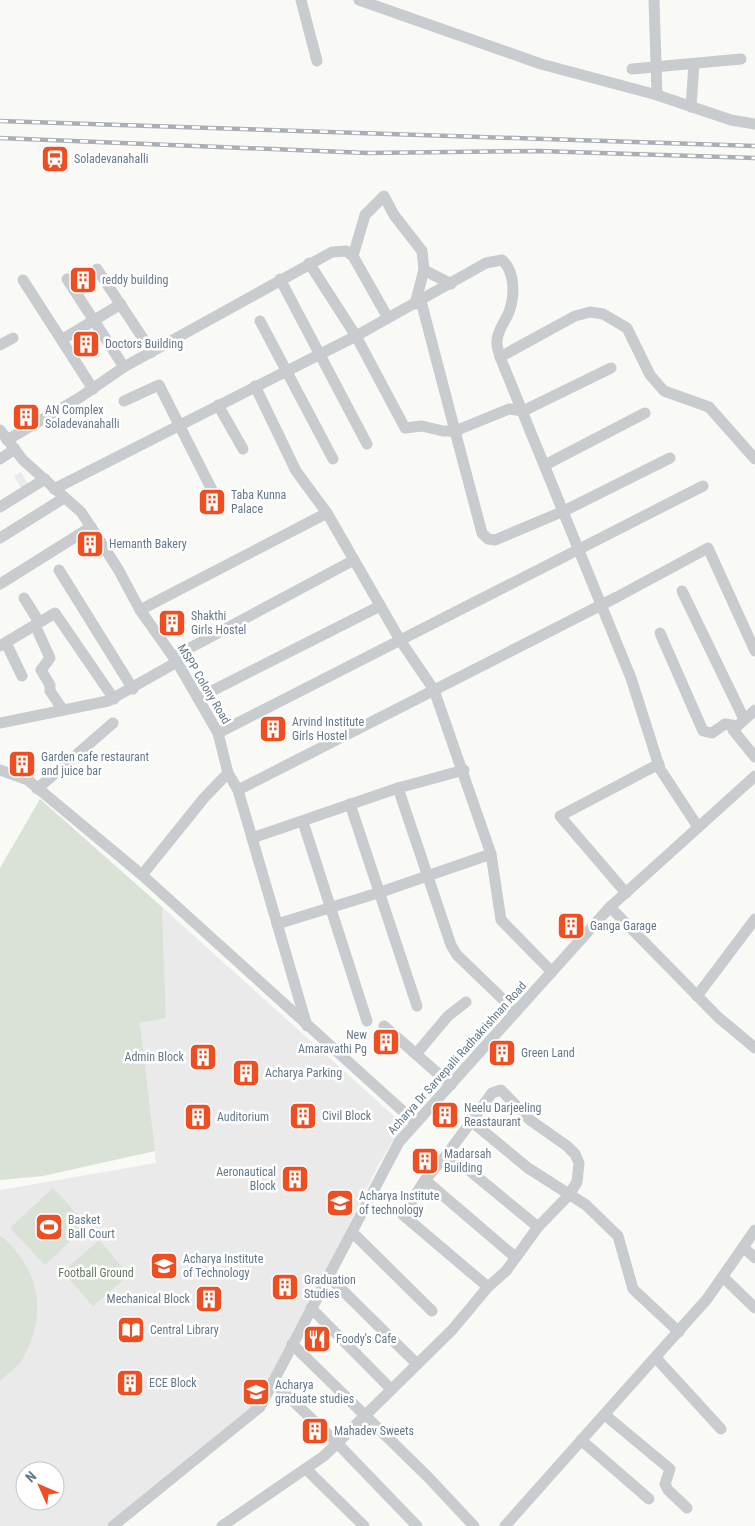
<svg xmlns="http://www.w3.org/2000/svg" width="755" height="1526" viewBox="0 0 755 1526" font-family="'Roboto Condensed',sans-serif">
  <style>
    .built { fill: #e9eae9; fill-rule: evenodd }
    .green { fill: #dae1d6 }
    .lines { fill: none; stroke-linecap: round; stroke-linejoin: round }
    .minor { stroke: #c8cccf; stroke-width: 11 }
    .rail-casing { stroke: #a8aeb4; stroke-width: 4.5 }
    .rail { stroke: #fff; stroke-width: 2.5; stroke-dasharray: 8; stroke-linecap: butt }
    .labels { text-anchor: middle; stroke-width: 5; stroke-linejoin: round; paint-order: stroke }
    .poi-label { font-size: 12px; fill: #657989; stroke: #fff; text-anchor: start }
    .street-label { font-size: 12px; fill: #657989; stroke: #fff }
    .park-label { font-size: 12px; fill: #667a61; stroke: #fff }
  </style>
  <rect width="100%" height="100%" fill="#f9f9f6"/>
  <g class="built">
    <path d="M 21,472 L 28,484 L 21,488 L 14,476 Z"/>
    <path d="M 162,907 L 405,1126 L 392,1142 L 378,1166 L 258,1407 L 108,1526 L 0,1526 L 0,1190 L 156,1163 L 140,1023 L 166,1018 ZM 25,1471 L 55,1471 L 55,1501 L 25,1501 Z"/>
  </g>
  <g class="green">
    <path d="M 40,799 L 162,907 L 166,1018 L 140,1023 L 155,1151 L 43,1176 L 0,1180 L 0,868 Z"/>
    <path d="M 53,1188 L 87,1225 L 45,1265 L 10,1228 Z"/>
    <path d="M 0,1236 C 9,1241 14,1249 21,1258 C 44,1290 41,1330 20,1363 C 15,1369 6,1375 0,1381 Z"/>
    <path d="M 99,1240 L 129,1275 L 93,1306 L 63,1272 Z"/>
  </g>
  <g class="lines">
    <g class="minor">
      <path d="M 301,0 L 317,61"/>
      <path d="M 359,0 L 541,64 L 657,95 L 731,120 L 755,124"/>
      <path d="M 654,0 L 657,95"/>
      <path d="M 632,69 L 741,59"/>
      <path d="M 691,107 L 694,64"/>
      <path d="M 353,256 L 365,215 L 384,196 L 394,215 L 422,251 L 424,270 L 451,284"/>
      <path d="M 309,263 L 356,336 L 405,428 L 422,426 L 443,431 L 455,431 L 482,533 L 488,539 L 495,540 L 564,511 L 670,458"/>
      <path d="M 97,269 L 152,352"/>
      <path d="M 67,279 L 124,367"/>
      <path d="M 280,279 L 367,444"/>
      <path d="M 23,280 L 93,389"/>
      <path d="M 421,301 L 455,431 L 509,409 L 523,411 L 611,368"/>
      <path d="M 415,304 L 424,270"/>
      <path d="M 260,321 L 333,459"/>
      <path d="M 63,339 L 121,304"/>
      <path d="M 0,345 L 13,338"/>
      <path d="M 255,386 L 296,471 L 327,513 L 400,640 L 434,690 L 491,854 L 501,920 L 552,972"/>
      <path d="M 124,401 L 159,385 L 212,490"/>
      <path d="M 218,405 L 243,449"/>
      <path d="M 0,430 L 23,460 L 81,512 L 91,527 L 118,569 L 140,610 L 177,662 L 218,733 L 228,773 L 238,790 L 307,1026"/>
      <path d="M 7,440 L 79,398 L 124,367 L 332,252 L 346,251 L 353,256 L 388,318"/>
      <path d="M 0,459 L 15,449"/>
      <path d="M 545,465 L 645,413"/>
      <path d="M 54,489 L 356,336 L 486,263 L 502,260 C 515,271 515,296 509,312 C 505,322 497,331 497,341 C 496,346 499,352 500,357"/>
      <path d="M 0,507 L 45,479"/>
      <path d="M 0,538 L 64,498"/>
      <path d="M 59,570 L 133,689"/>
      <path d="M 0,584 L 91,527"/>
      <path d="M 682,591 L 744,719"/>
      <path d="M 24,598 L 39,622"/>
      <path d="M 140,610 L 327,513"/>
      <path d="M 35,625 L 50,658 L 41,670 L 50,685 L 50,691 L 63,710"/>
      <path d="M 660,633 L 703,731 L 712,733 L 725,724 L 737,726"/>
      <path d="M 6,643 L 22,676"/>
      <path d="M 0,646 L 55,613 L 114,699"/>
      <path d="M 173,657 L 354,560"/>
      <path d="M 198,698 L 380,606"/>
      <path d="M 755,710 L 733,730 L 755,757"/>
      <path d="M 0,723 L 108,701 L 177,662"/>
      <path d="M 218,733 L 703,486"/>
      <path d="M 0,770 L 28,780 L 142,875 L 416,1123"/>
      <path d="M 398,788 L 451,945 L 457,955 L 516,1012"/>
      <path d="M 37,789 L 113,723"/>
      <path d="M 238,790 L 617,597 L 708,548 L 755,651"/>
      <path d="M 350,804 L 417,1006"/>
      <path d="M 303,822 L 367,1021"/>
      <path d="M 698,827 L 660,769 L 631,678 L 500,357 L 575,316 L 590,312 L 603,314 L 627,328 L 650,375 L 664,391 L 709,407 L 755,459"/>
      <path d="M 252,838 L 398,788 L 464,770"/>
      <path d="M 142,875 L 204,798 L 228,773"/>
      <path d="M 626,893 L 560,816 L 659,764"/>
      <path d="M 610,907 L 718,1017 L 755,1048"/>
      <path d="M 277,924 L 378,893 L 491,854"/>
      <path d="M 697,996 L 755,919"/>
      <path d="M 384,1026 L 451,1085"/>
      <path d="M 416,1054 L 448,1016 L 466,1002"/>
      <path d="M 471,1121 L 528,1168 L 586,1205 L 618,1236 L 633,1289 L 679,1332"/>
      <path d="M 448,1153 L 538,1227"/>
      <path d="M 425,1180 L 448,1153 L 492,1093 L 501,1090 L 530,1120 L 567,1146 L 575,1154 L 579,1163 L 577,1182 L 569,1195 L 538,1227 L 506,1271 L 488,1287"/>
      <path d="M 352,1232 L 432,1311"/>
      <path d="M 743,1247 L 755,1258"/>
      <path d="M 328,1276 L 417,1364"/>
      <path d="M 723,1277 L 755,1308"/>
      <path d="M 311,1308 L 391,1389"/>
      <path d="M 292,1344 L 428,1477 L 474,1526"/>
      <path d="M 656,1358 L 721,1429"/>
      <path d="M 273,1382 L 337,1443 L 417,1526"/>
      <path d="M 605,1415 L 670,1469 L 665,1484 L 668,1490 L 687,1508"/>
      <path d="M 581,1440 L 649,1499"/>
      <path d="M 306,1469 L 364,1526"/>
      <path d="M 113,1526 L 260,1407 L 399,1142 L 610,907 L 755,776"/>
      <path d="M 222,1526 L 324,1456 L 452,1330 L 488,1287 L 403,1215 L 425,1180 L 515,1257"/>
      <path d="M 505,1526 L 707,1299 L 755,1230"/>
    </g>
    <g class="rail-casing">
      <g id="rail">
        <path d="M 0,121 L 755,146"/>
        <path d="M 0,138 L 368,153 L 539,151 L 755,158"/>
      </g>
    </g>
    <use href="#rail" class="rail"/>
  </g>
  <defs>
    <g id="station-square" transform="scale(1.4375)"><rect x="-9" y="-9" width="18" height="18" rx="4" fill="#ef4f20" stroke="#fff"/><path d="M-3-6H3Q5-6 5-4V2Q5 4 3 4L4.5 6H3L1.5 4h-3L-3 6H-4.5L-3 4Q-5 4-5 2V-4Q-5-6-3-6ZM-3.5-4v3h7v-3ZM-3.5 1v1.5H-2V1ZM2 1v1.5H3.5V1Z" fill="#fff"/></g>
    <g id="building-square" transform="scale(1.4375)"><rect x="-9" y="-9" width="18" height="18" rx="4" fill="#ef4f20" stroke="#fff"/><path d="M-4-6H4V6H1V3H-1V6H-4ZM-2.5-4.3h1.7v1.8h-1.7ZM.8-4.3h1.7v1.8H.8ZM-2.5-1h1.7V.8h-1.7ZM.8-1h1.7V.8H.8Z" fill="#fff"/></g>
    <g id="university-square" transform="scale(1.4375)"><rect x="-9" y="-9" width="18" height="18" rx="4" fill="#ef4f20" stroke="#fff"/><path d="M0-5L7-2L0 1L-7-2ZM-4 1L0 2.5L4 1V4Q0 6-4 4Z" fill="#fff"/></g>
    <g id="stadium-square" transform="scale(1.4375)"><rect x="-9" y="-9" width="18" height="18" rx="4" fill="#ef4f20" stroke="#fff"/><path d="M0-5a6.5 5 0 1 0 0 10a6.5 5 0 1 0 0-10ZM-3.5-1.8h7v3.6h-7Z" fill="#fff"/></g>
    <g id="library-square" transform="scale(1.4375)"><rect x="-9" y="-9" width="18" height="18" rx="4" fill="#ef4f20" stroke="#fff"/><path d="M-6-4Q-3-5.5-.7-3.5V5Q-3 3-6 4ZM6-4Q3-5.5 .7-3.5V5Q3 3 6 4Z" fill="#fff"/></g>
    <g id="restaurant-square" transform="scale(1.4375)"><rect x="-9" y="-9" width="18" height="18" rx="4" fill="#ef4f20" stroke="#fff"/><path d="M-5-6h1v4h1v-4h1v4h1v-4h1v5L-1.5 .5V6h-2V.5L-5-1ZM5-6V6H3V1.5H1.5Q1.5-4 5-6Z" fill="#fff"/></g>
  </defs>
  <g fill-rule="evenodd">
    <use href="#station-square" x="55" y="159"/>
    <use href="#building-square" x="83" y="280"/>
    <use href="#building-square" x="86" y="344"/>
    <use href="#building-square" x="26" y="417"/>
    <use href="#building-square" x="212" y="502"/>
    <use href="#building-square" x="90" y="544"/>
    <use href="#building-square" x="172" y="623"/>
    <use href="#building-square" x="273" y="729"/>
    <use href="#building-square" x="22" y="764"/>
    <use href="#building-square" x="571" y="926"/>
    <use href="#building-square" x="386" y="1042"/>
    <use href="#building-square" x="502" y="1053"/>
    <use href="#building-square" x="203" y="1057"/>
    <use href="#building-square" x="246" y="1073"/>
    <use href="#building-square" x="445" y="1115"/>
    <use href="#building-square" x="303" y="1116"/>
    <use href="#building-square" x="198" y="1117"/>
    <use href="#building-square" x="425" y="1161"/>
    <use href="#building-square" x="295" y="1179"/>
    <use href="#university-square" x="340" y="1203"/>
    <use href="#stadium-square" x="49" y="1227"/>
    <use href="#university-square" x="164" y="1266"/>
    <use href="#building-square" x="285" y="1287"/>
    <use href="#building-square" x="209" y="1299"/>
    <use href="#library-square" x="131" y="1330"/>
    <use href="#restaurant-square" x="317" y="1339"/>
    <use href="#building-square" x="130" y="1383"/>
    <use href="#university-square" x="256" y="1392"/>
    <use href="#building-square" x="315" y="1431"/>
  </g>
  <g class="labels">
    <g class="poi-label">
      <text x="74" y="163">Soladevanahalli</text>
      <text x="102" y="284">reddy building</text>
      <text x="105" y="348">Doctors Building</text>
      <text x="45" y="414">AN Complex<tspan x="45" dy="14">Soladevanahalli</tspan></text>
      <text x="231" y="499">Taba Kunna<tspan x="231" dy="14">Palace</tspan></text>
      <text x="109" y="548">Hemanth Bakery</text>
      <text x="191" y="620">Shakthi<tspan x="191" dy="14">Girls Hostel</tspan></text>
      <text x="292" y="726">Arvind Institute<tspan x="292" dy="14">Girls Hostel</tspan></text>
      <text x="41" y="761">Garden cafe restaurant<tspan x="41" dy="14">and juice bar</tspan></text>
      <text x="590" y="930">Ganga Garage</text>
      <text x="367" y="1039" text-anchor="end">New<tspan x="367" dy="14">Amaravathi Pg</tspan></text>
      <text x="521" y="1057">Green Land</text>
      <text x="184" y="1061" text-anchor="end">Admin Block</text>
      <text x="265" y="1077">Acharya Parking</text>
      <text x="464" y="1112">Neelu Darjeeling<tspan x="464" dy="14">Reastaurant</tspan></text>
      <text x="322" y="1120">Civil Block</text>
      <text x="217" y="1121">Auditorium</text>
      <text x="444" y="1158">Madarsah<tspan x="444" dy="14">Building</tspan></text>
      <text x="276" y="1176" text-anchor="end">Aeronautical<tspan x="276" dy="14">Block</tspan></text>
      <text x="359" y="1200">Acharya Institute<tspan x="359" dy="14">of technology</tspan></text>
      <text x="68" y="1224">Basket<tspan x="68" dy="14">Ball Court</tspan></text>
      <text x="183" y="1263">Acharya Institute<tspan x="183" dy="14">of Technology</tspan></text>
      <text x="304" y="1284">Graduation<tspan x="304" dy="14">Studies</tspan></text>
      <text x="190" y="1303" text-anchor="end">Mechanical Block</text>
      <text x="150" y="1334">Central Library</text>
      <text x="336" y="1343">Foody's Cafe</text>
      <text x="149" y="1387">ECE Block</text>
      <text x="275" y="1389">Acharya<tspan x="275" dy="14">graduate studies</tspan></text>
      <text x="334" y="1435">Mahadev Sweets</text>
    </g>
    <g class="street-label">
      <text transform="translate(204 684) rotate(59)" y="4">MSPP Colony Road</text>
      <text transform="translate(457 1058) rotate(-48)" y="4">Acharya Dr Sarvepalli Radhakrishnan Road</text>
    </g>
    <g class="park-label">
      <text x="96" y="1277">Football Ground</text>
    </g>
  </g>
  <g transform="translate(40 1486) rotate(315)"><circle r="24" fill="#ffffff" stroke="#c1c9d0"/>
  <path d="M0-4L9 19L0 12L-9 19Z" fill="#ef4f20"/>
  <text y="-8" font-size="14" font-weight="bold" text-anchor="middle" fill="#657989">N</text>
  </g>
</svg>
